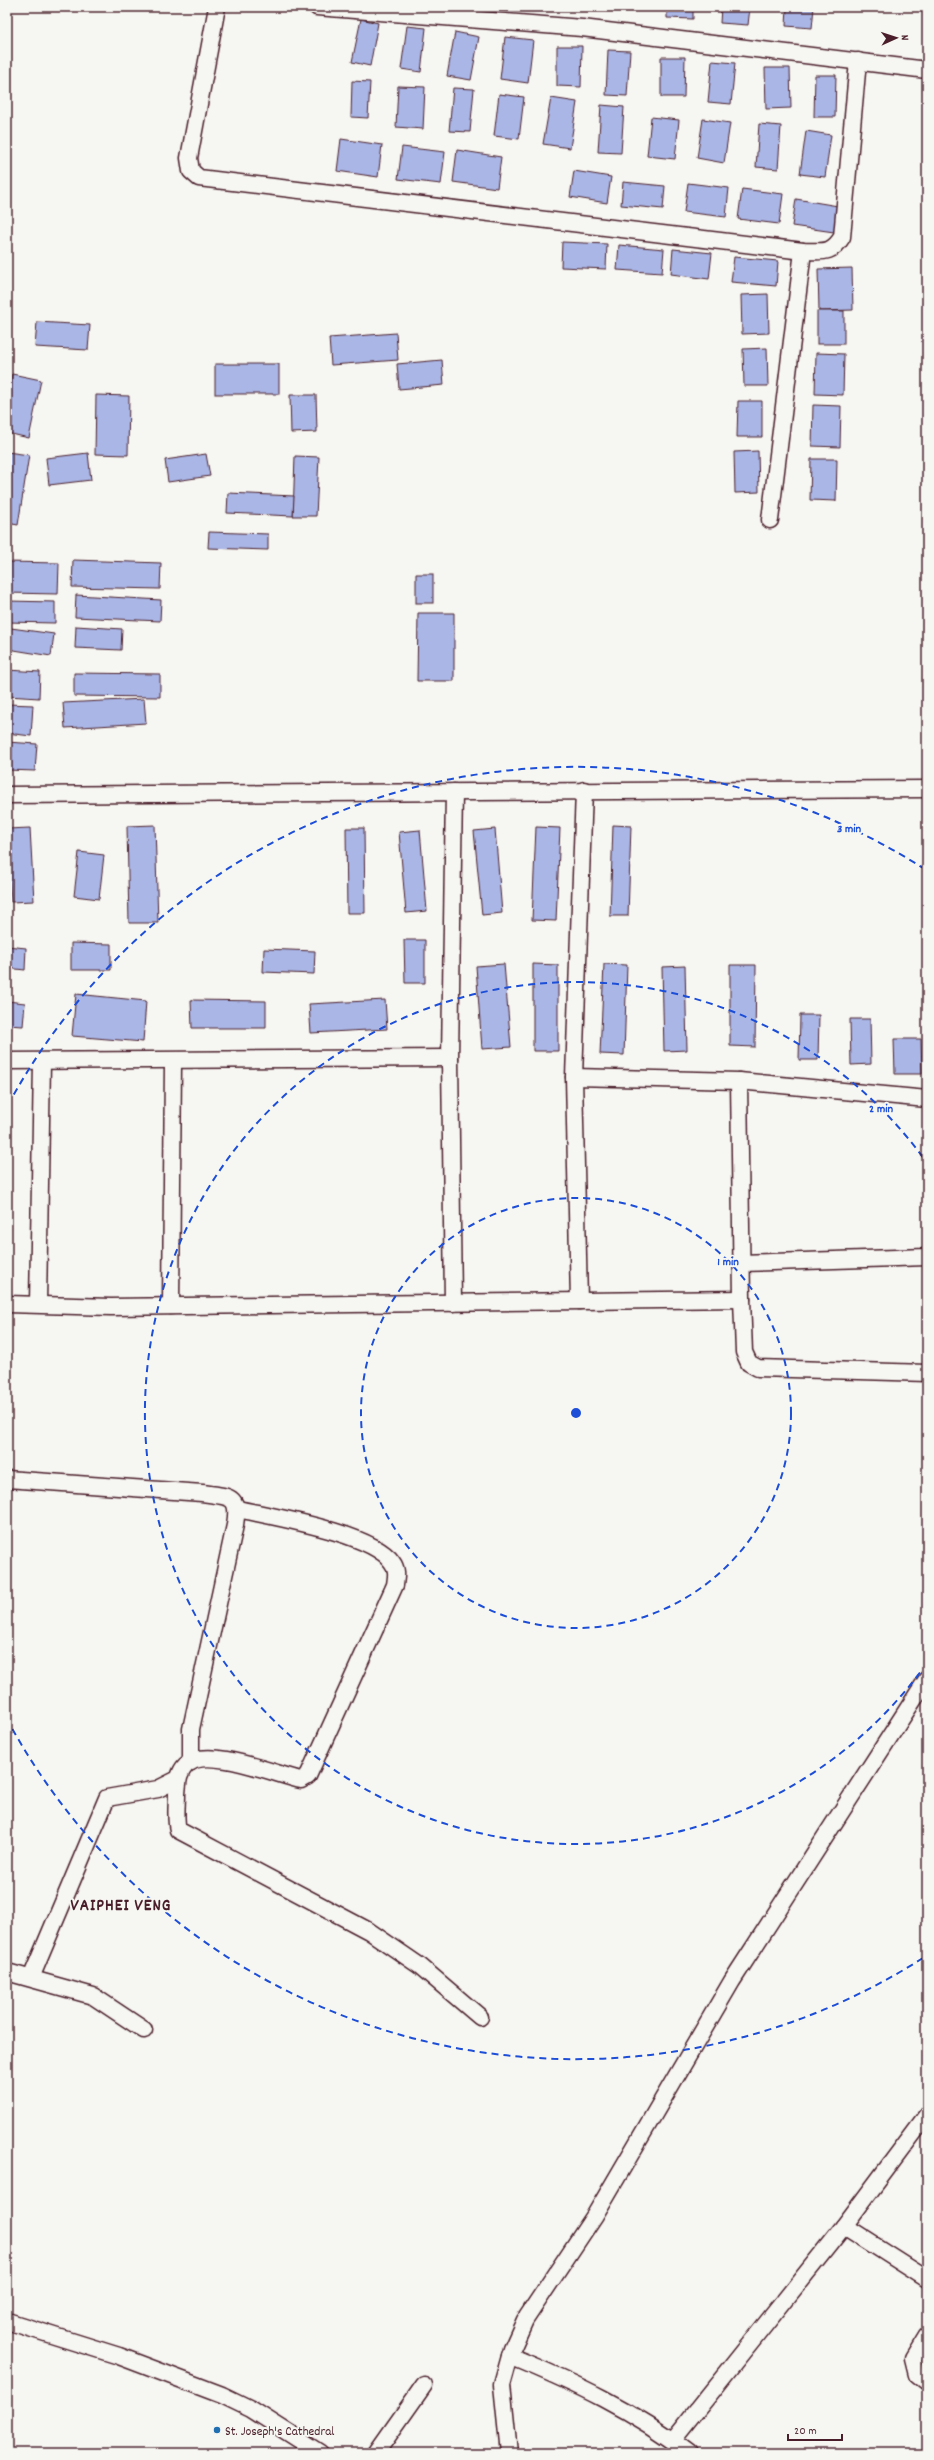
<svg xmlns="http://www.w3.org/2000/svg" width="934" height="2460" viewBox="0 0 934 2460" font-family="Dekko,sans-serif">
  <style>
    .building { fill: #a9b6e6; stroke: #4a1f2b }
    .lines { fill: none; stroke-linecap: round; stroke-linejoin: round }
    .street-casing { stroke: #4a1f2b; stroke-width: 19 }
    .street { stroke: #f6f6f2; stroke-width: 16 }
    .ring { fill: none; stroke: #1d4ed8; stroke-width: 2; stroke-dasharray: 7 5 }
    .poi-dot { fill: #1f6fb2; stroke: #f6f6f2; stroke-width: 1.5 }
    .labels { text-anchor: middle; stroke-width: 4; stroke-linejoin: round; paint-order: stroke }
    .poi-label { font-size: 13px; fill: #4a1f2b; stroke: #f6f6f2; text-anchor: start }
    .district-label { font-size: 17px; font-weight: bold; letter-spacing: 1px; fill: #4a1f2b; stroke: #f6f6f2 }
    .centre { fill: #1d4ed8; stroke: #f6f6f2; stroke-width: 2 }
    .ring-label { font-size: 12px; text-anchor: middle; font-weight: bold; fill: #1d4ed8; stroke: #f6f6f2; stroke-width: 4; stroke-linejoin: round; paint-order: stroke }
  </style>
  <rect width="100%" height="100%" fill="#f6f6f2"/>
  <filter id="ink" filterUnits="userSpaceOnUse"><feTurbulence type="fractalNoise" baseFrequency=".025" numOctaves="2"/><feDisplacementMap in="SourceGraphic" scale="8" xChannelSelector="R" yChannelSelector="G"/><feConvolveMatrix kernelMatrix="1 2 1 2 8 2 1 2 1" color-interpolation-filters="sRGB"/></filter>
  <g filter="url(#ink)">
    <g class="building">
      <path d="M 667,7 L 693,7 L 693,19 L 667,18 Z"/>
      <path d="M 721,7 L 750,7 L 748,25 L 720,23 Z"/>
      <path d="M 787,7 L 814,7 L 812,28 L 786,26 Z"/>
      <path d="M 361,19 L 378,23 L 370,66 L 352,62 Z"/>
      <path d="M 407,26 L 426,28 L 421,72 L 401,69 Z"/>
      <path d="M 455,32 L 479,37 L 471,80 L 447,76 Z"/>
      <path d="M 505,37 L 533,40 L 528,83 L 500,79 Z"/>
      <path d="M 557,46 L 582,46 L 581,87 L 557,86 Z"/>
      <path d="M 608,50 L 630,51 L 627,96 L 606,95 Z"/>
      <path d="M 661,57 L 685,57 L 684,97 L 661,97 Z"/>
      <path d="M 712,61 L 735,63 L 731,104 L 708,102 Z"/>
      <path d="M 765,68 L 790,68 L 791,108 L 766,109 Z"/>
      <path d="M 815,75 L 836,75 L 835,117 L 814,117 Z"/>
      <path d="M 352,81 L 370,82 L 368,118 L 351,117 Z"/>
      <path d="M 398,86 L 425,87 L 423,129 L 396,127 Z"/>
      <path d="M 453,88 L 474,89 L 470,132 L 449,131 Z"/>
      <path d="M 499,94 L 524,97 L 519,139 L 494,136 Z"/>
      <path d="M 551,98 L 577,102 L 570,148 L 543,144 Z"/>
      <path d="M 601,105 L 624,107 L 621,153 L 598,152 Z"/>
      <path d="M 651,117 L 679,120 L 675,159 L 647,156 Z"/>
      <path d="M 703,119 L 730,123 L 724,163 L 697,158 Z"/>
      <path d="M 759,124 L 781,126 L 778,169 L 756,167 Z"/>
      <path d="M 806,131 L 831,135 L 825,177 L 800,174 Z"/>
      <path d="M 341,139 L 382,145 L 378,177 L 337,171 Z"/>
      <path d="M 402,147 L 445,152 L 441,184 L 398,179 Z"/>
      <path d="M 457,150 L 501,157 L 497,188 L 453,182 Z"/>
      <path d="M 574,171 L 611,177 L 607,203 L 570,197 Z"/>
      <path d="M 623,182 L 665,186 L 663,209 L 621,205 Z"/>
      <path d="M 688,183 L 729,188 L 726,217 L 684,212 Z"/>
      <path d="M 742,189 L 783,194 L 779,224 L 738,219 Z"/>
      <path d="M 796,199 L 838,206 L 834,232 L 792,226 Z"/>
      <path d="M 562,242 L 607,244 L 606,269 L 561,267 Z"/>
      <path d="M 619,245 L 664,249 L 662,273 L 617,270 Z"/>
      <path d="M 673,249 L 712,253 L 709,279 L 671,274 Z"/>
      <path d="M 734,257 L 778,261 L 776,286 L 731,282 Z"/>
      <path d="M 852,268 L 853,310 L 819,311 L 818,269 Z"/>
      <path d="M 768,294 L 769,333 L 742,334 L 741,295 Z"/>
      <rect x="817" y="311" width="27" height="33"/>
      <path d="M 37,322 L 90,325 L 88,350 L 35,347 Z"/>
      <path d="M 396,333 L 398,360 L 331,365 L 329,338 Z"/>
      <path d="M 767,348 L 768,386 L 744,386 L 743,349 Z"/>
      <path d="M 816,353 L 844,354 L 843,395 L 815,394 Z"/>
      <path d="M 442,360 L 444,385 L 399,389 L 397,364 Z"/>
      <rect x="215" y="364" width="64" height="30"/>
      <path d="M 12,374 L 41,380 L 29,438 L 7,433 L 7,396 Z"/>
      <path d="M 96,395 L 129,396 L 128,455 L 95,454 Z"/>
      <path d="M 290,395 L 316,395 L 317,432 L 291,433 Z"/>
      <path d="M 738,401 L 762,401 L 762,437 L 737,437 Z"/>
      <path d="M 813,405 L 841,406 L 840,447 L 812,446 Z"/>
      <path d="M 758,451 L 759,492 L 735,493 L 734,452 Z"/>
      <path d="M 7,452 L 29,455 L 18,525 L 7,523 Z"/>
      <path d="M 88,453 L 91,480 L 49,485 L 46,458 Z"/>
      <path d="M 206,454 L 210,476 L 168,482 L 165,460 Z"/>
      <path d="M 295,456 L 319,457 L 316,516 L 293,516 Z"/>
      <path d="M 811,459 L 837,459 L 836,501 L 810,500 Z"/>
      <path d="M 228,493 L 294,496 L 293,516 L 227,513 Z"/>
      <path d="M 209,532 L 268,534 L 268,550 L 208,548 Z"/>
      <path d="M 73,560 L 161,563 L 160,589 L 72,587 Z"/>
      <path d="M 7,562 L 59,563 L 58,594 L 7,593 Z"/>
      <rect x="416" y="574" width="17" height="29"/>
      <path d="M 76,595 L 161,600 L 160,621 L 75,617 Z"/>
      <path d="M 7,601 L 55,602 L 55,623 L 7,622 Z"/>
      <path d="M 418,613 L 454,613 L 454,681 L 417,681 Z"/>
      <path d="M 76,626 L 122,629 L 121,650 L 75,648 Z"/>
      <path d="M 11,628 L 54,634 L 51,656 L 8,649 Z"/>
      <path d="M 7,670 L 40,672 L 39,698 L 7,696 Z"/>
      <path d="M 74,673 L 160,674 L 160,697 L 74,696 Z"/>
      <path d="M 144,699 L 146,723 L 65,728 L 63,703 Z"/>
      <path d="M 7,704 L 33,705 L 31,736 L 7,733 Z"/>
      <path d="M 7,742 L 37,744 L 35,771 L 7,770 Z"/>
      <path d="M 155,825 L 158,923 L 129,923 L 127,826 Z"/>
      <path d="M 613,825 L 631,826 L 628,916 L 610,916 Z"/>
      <path d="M 536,827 L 560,828 L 556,921 L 532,920 Z"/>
      <path d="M 30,828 L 34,901 L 11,902 L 7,829 Z"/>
      <path d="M 346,828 L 364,828 L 365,913 L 347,913 Z"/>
      <path d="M 495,829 L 502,913 L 482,915 L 474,831 Z"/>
      <path d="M 420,830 L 427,911 L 406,913 L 399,832 Z"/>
      <path d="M 79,852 L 104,855 L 99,899 L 74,896 Z"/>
      <path d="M 404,940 L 425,940 L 425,983 L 405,983 Z"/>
      <path d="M 71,943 L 111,944 L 111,970 L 71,970 Z"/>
      <path d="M 7,946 L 26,948 L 25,970 L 7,968 Z"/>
      <path d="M 264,949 L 315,951 L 314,974 L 263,972 Z"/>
      <path d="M 504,964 L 511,1047 L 482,1049 L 476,966 Z"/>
      <path d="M 533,964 L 558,965 L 558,1051 L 533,1051 Z"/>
      <path d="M 604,964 L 627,965 L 624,1055 L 600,1054 Z"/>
      <path d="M 730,965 L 756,965 L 755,1047 L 730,1046 Z"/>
      <path d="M 685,966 L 687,1050 L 664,1051 L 662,967 Z"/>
      <path d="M 76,994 L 146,1001 L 143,1042 L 72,1036 Z"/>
      <path d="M 191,1000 L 266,1001 L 266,1028 L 192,1028 Z"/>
      <path d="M 385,1000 L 387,1029 L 311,1033 L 309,1004 Z"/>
      <path d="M 7,1001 L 25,1003 L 23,1026 L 7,1025 Z"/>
      <path d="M 800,1015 L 819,1015 L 818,1060 L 799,1060 Z"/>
      <path d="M 850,1019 L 870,1019 L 871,1064 L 851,1065 Z"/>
      <path d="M 894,1039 L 921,1039 L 922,1074 L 895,1074 Z"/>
    </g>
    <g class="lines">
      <g class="street-casing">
        <g id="street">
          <path d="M 217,7 L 189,158 L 191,171 L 199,178 L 803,251 C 822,251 831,255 842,237 L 858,61"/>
          <path d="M 317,7 L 582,28 L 927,70"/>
          <path d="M 770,520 L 803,251"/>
          <path d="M 7,795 L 927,789"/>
          <path d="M 7,1061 L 450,1058"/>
          <path d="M 574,1077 L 739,1081 L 927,1099"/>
          <path d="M 739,1081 L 742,1299 L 744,1352 L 749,1363 L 758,1368 L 927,1373"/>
          <path d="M 742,1263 L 927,1257"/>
          <path d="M 579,1301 L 574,1077 L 584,790"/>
          <path d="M 453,1303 L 450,1058 L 454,792"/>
          <path d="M 7,1304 L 111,1307 L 742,1299"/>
          <path d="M 38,1304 L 42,1062"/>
          <path d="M 171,1306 L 173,1062"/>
          <path d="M 7,1479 L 202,1493 C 229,1497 240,1494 235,1525 L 191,1729 L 191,1762"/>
          <path d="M 238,1509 C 273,1517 372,1533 392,1562 C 398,1570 396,1577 395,1585 L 308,1776 L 301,1780 C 277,1775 206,1745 186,1765 C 178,1773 178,1783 177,1794 C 177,1806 175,1818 178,1830 L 369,1931 L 420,1966 L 480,2017"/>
          <path d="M 7,1972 L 93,1996 L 144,2030"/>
          <path d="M 31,1978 L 107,1798 L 158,1789 L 178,1779"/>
          <path d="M 844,2226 L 927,2279"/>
          <path d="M 7,2321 L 119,2356 L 222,2395 L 251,2409 L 320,2453"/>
          <path d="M 927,2336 L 913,2359 L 917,2375 L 927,2383"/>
          <path d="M 510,2356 C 573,2382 635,2411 689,2453"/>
          <path d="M 673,2440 L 844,2226 L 927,2115"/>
          <path d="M 376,2453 L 424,2385"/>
          <path d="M 509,2453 L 502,2385 L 512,2349 L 525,2320 L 595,2215 L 732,1981 L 927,1679"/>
        </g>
      </g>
      <use href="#street" class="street"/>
    </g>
  </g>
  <g class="ring">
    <circle cx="576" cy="1413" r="215"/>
    <path d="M927 1663A431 431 0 1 1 927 1163"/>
    <path d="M923 1958A646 646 0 0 1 8 1721M8 1105A646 646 0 0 1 923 868"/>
  </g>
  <circle class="poi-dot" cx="217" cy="2430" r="4"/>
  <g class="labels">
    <g class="poi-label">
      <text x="225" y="2435">St. Joseph's Cathedral</text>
    </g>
    <g class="district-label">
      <text x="121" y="1910">VAIPHEI VENG</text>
    </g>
  </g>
  <circle cx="576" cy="1413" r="6" class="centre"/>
  <g class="ring-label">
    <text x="849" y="832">3 min</text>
    <text x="881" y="1112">2 min</text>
    <text x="728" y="1265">1 min</text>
  </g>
  <rect width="934" height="2460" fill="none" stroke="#f6f6f2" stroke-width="24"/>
  <rect x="12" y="12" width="910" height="2436" fill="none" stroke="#4a1f2b" stroke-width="1.5" filter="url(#ink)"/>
  <g transform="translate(896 38) rotate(87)" stroke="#f6f6f2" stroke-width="3" paint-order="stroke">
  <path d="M0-3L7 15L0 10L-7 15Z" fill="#4a1f2b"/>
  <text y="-6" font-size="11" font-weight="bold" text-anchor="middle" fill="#4a1f2b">N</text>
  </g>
  <path d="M788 2434v6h54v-6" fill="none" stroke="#4a1f2b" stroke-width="2"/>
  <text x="794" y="2434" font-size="12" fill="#4a1f2b" stroke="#f6f6f2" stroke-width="3" paint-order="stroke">20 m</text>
</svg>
